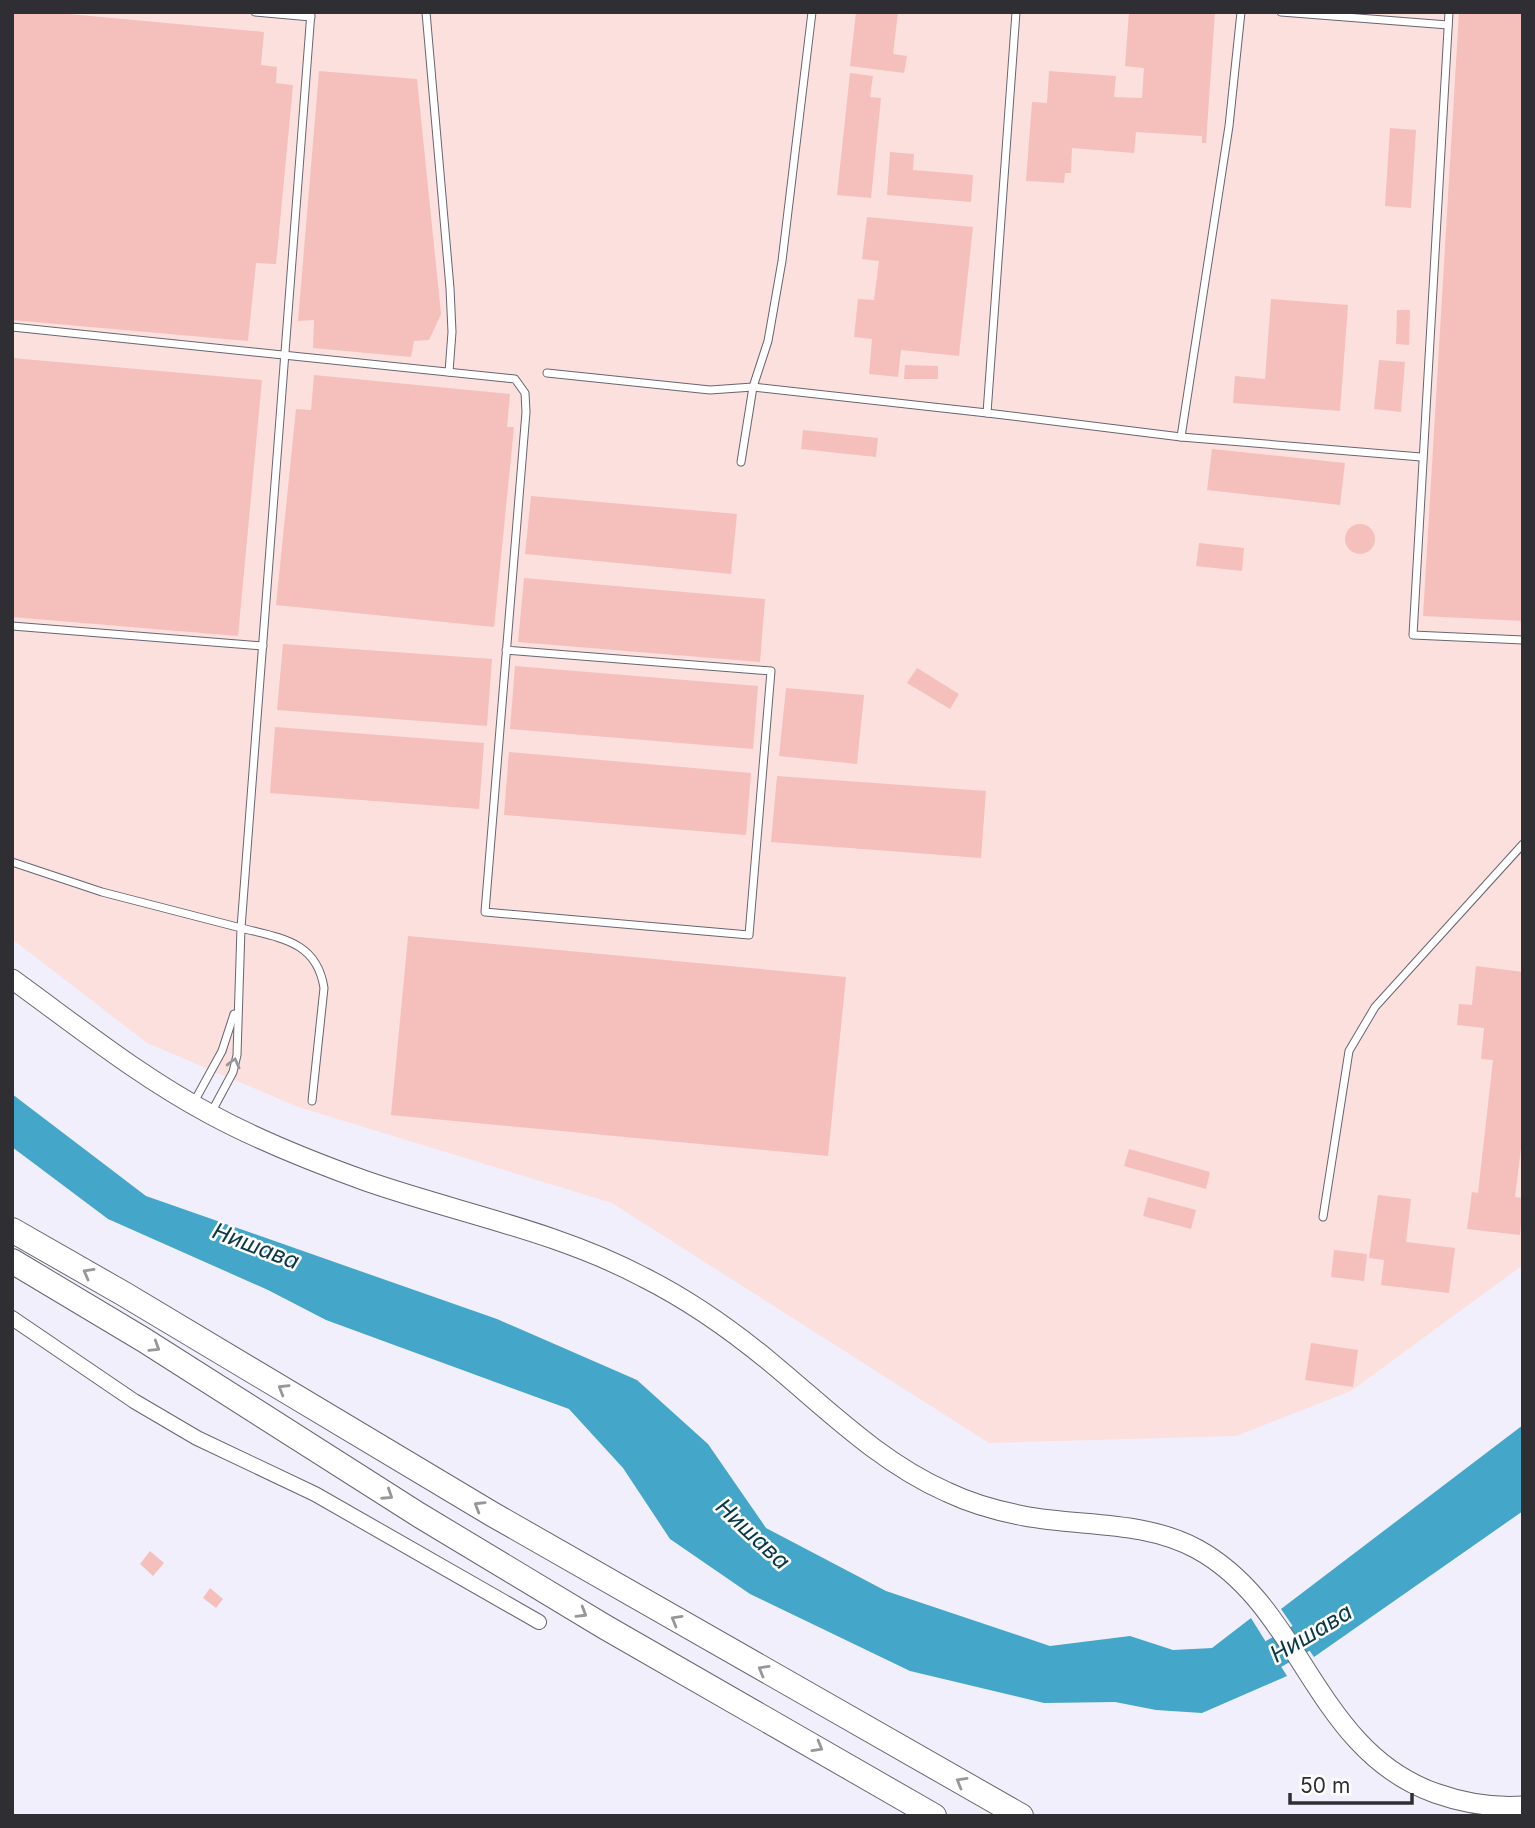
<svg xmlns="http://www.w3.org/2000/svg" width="1535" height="1828" viewBox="0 0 1535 1828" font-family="Inter,sans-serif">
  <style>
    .industrial { fill: #fbe0de }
    .water { fill: #44a7ca }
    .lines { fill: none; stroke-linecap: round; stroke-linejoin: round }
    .river { stroke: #44a7ca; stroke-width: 30 }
    .building { fill: #f5bfbc }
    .service-casing { stroke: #676571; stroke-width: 9 }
    .minor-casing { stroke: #676571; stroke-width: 16 }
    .secondary-casing { stroke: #676571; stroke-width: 21 }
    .motorway-casing { stroke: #676571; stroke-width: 26 }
    .service { stroke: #fff; stroke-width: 7 }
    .minor { stroke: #fff; stroke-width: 14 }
    .secondary { stroke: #fff; stroke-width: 19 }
    .motorway { stroke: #fff; stroke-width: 24 }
    .oneway { stroke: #979699 }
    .labels { text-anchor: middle; stroke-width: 5; stroke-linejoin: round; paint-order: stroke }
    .water-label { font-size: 23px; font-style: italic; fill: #0a3847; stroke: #fefefe }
  </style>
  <rect width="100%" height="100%" fill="#f2effd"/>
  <path class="industrial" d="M 12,12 L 1523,12 L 1523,1265 L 1351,1391 L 1236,1436 L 989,1443 L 612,1203 L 298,1107 L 147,1043 L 12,939 Z"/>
  <g class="water">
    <path d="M 12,1094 L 146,1196 L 497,1319 L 637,1380 L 708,1444 L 766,1528 L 886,1591 L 1050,1646 L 1130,1636 L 1173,1650 L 1212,1648 L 1251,1618 L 1287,1676 L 1202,1713 L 1156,1710 L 1115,1702 L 1044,1703 L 910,1671 L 750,1594 L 670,1539 L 623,1468 L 569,1409 L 326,1320 L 268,1290 L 108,1219 L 12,1147 Z"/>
    <path d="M 1523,1425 L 1523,1511 L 1314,1657 L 1281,1609 Z"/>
  </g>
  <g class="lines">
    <path class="river" d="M 1240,1673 L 1337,1618"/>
  </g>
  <g class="building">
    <path d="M 12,12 L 47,12 L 264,32 L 261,65 L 277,67 L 276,83 L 293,85 L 276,264 L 256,263 L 248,341 L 12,320 Z"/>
    <path d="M 856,12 L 898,12 L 893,54 L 907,56 L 904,73 L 850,66 Z"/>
    <path d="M 1129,12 L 1215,12 L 1206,143 L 1202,143 L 1202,136 L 1136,132 L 1134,153 L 1072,148 L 1071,173 L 1065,173 L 1064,183 L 1026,181 L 1032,102 L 1047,103 L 1049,71 L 1116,76 L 1114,97 L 1142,98 L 1144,68 L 1125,66 Z"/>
    <path d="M 1459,12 L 1523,12 L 1523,621 L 1423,616 Z"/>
    <path d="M 319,71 L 417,79 L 441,314 L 429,340 L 414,341 L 411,357 L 313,348 L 314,320 L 298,321 Z"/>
    <path d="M 850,73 L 873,76 L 870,97 L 881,98 L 871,198 L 837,195 Z"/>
    <path d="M 1390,128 L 1416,130 L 1411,208 L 1385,206 Z"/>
    <path d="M 890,152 L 914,154 L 913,170 L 973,175 L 971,202 L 887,195 Z"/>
    <path d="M 867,217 L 973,227 L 959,356 L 901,350 L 898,377 L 869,374 L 872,339 L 854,337 L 858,299 L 874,300 L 879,261 L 862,259 Z"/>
    <path d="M 1271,299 L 1348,305 L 1340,411 L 1233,403 L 1235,376 L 1265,379 Z"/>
    <path d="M 1397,310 L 1410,310 L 1409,345 L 1396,344 Z"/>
    <path d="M 12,358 L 262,380 L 238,636 L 12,617 Z"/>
    <path d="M 1379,360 L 1405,362 L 1401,412 L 1374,409 Z"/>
    <path d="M 905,365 L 938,366 L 938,379 L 904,379 Z"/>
    <path d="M 314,375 L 510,394 L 507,427 L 514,427 L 494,627 L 276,605 L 296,409 L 311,410 Z"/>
    <path d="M 803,430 L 878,438 L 876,457 L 801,449 Z"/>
    <path d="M 1212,449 L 1345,463 L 1340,505 L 1207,490 Z"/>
    <path d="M 531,496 L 737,514 L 731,574 L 525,554 Z"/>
    <circle cx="1360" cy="539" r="15"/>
    <path d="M 1199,543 L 1244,548 L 1242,571 L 1196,566 Z"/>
    <path d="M 524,578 L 765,599 L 760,662 L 518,642 Z"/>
    <path d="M 283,644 L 492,659 L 487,726 L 277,710 Z"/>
    <path d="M 515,666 L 758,686 L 753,749 L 510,729 Z"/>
    <path d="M 917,668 L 959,694 L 950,709 L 907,683 Z"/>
    <path d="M 786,688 L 864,695 L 857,764 L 779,756 Z"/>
    <path d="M 275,727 L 484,743 L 479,809 L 270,793 Z"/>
    <path d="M 509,752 L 751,773 L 746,835 L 504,815 Z"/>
    <path d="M 777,776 L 986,791 L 981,858 L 771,842 Z"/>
    <path d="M 408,936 L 846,977 L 828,1156 L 391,1115 Z"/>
    <path d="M 1476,966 L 1523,972 L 1523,1132 L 1515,1197 L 1523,1198 L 1520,1235 L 1467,1229 L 1472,1192 L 1478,1193 L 1493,1060 L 1481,1059 L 1484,1028 L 1457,1025 L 1459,1004 L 1472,1005 Z"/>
    <path d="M 1129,1149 L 1210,1172 L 1206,1189 L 1124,1166 Z"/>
    <path d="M 1378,1195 L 1411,1199 L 1406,1242 L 1455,1248 L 1449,1293 L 1381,1285 L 1384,1260 L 1369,1258 Z"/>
    <path d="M 1148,1197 L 1196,1210 L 1191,1229 L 1143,1216 Z"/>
    <path d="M 1334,1250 L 1367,1254 L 1364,1281 L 1331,1277 Z"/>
    <path d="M 1311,1343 L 1358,1350 L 1353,1387 L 1305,1380 Z"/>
    <path d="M 150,1551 L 164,1563 L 153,1576 L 140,1564 Z"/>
    <path d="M 210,1588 L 223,1599 L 216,1608 L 203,1598 Z"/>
  </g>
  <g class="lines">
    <g class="service-casing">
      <g id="service">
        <path d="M 255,12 L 311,17"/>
        <path d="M 311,12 L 241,928 C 280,938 317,941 324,988 L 312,1101"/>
        <path d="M 426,12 L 450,288 L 452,332 L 449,372"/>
        <path d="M 1281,12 L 1448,25"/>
        <path d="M 1449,12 L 1413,635 L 1523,640"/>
        <path d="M 12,327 L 515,379 L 525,393 L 526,412 L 485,912 L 749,935 L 771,671 L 506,650"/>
        <path d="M 547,373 L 710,390 L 753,387 L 987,413 L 1016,12"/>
        <path d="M 987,413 L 1181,437 L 1421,457"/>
        <path d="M 1181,437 L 1229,126 L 1241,12"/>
        <path d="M 741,462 L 753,387 L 768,341 L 782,261 L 812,12"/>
        <path d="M 12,626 L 263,646"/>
        <path d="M 12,862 L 102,892 L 241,928 L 237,1055 L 233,1072 L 211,1113"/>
        <path d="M 194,1102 L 222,1051 L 234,1014"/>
        <path d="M 1323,1217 L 1349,1051 L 1375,1007 L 1523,844"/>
      </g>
    </g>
    <g class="minor-casing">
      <path id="minor" d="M 12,1318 L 134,1401 L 197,1438 L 315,1494 L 539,1622"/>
    </g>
    <g class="secondary-casing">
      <path id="secondary" d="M 12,979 C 77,1026 139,1076 210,1114 C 260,1141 313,1162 366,1181 C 458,1213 556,1231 643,1277 C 689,1300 729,1328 769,1361 C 826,1408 879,1462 947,1492 C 970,1503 998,1511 1024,1516 C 1082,1527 1143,1520 1197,1549 C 1303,1607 1314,1750 1435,1793 C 1463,1803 1493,1808 1523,1806"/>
    </g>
    <g class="motorway-casing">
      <g id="motorway">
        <path d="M 12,1230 L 124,1294 L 492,1514 L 1021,1816"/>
        <path d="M 12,1261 L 144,1340 L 419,1515 L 605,1627 L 934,1816"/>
      </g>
    </g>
    <use href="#service" class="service"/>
    <use href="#minor" class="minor"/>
    <use href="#secondary" class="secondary"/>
    <use href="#motorway" class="motorway"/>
  </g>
  <defs><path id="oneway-chevron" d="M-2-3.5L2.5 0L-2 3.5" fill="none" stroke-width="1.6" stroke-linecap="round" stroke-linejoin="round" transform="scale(1.75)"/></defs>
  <g class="oneway">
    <use href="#oneway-chevron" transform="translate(234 1063) rotate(-76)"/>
    <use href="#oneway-chevron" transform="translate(88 1273) rotate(-151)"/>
    <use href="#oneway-chevron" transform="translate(155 1347) rotate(32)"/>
    <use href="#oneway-chevron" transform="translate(283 1389) rotate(-149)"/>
    <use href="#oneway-chevron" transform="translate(388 1495) rotate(33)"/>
    <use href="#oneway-chevron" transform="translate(479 1506) rotate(-149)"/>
    <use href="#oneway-chevron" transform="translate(582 1613) rotate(31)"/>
    <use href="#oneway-chevron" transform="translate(676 1620) rotate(-150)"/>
    <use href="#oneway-chevron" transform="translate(763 1670) rotate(-150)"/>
    <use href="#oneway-chevron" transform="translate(818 1747) rotate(30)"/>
    <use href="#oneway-chevron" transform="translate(961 1782) rotate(-150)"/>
  </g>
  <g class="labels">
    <g class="water-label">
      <text transform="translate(256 1246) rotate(21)" y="8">Нишава</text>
      <text transform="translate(753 1534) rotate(43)" y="8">Нишава</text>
      <text transform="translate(1311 1633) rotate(-31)" y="8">Нишава</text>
    </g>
  </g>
  <rect width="1535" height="1828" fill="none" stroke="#2f2e33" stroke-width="28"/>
  <path d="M1290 1793v10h122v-10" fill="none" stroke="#2f2e33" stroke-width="3.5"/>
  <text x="1300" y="1793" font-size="21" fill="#2f2e33" stroke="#fefefe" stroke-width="5" paint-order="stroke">50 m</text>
</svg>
